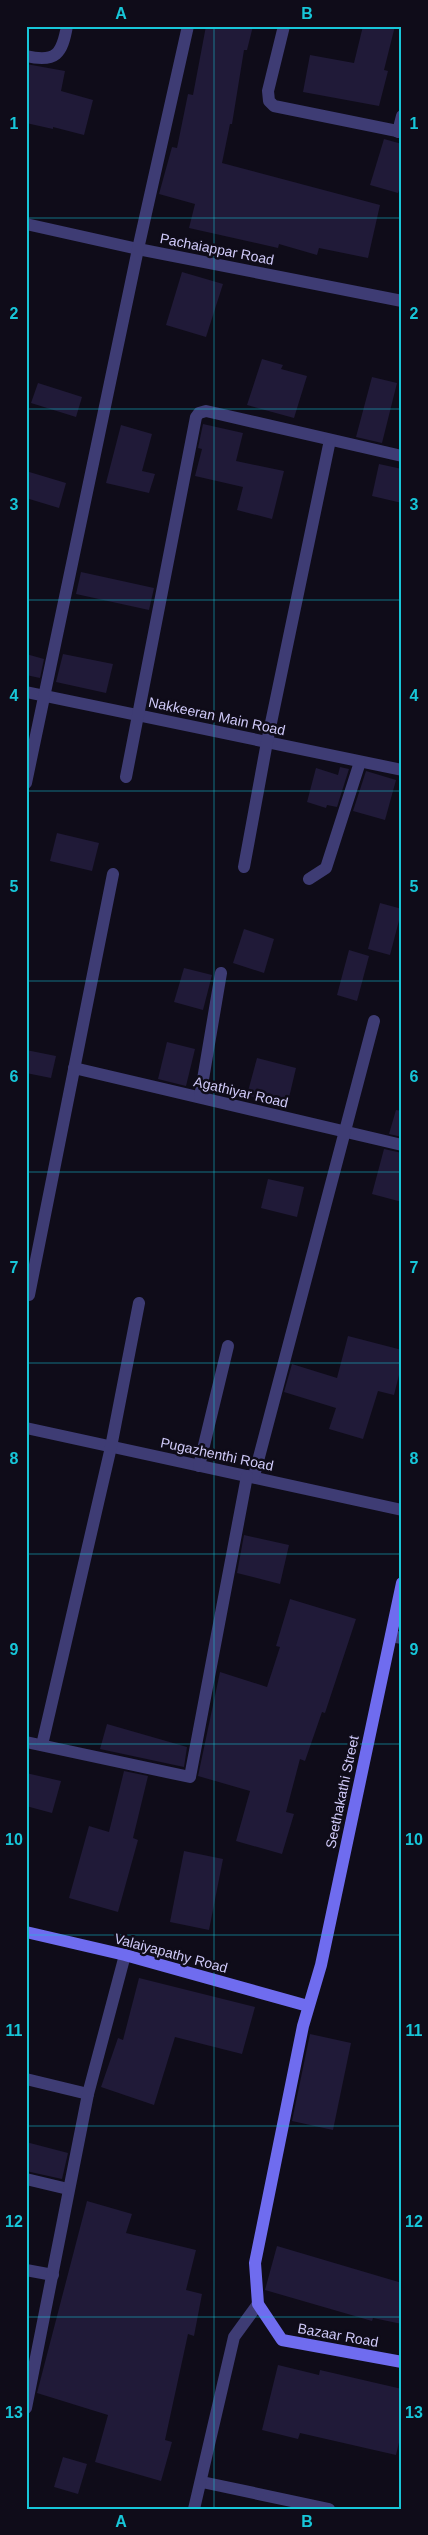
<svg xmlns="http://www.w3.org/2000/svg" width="428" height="2535" viewBox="0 0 428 2535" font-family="Arial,sans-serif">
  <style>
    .building { fill: #201a38 }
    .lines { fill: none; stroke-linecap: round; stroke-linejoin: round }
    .street { stroke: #3e3c74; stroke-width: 12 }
    .secondary { stroke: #6f6cef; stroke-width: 12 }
    .grid { fill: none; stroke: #17c6d8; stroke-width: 1; stroke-opacity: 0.55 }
    .labels { text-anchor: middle; stroke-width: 5; stroke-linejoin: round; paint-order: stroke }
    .street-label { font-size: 14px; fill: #d0caf9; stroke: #0f0c19 }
    .neatline { fill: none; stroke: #17c6d8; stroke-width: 2 }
    .grid-label { font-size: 16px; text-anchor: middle; font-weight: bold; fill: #17c6d8 }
  </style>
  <rect width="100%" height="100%" fill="#0f0c19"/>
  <g class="building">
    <path d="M 206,26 L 253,26 L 247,50 L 244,50 L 232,124 L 230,124 L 222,163 L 380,205 L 368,258 L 319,248 L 317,255 L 279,244 L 278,248 L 189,228 L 195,204 L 159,194 L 172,147 L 177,148 L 188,94 L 193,95 Z"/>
    <path d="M 363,26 L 395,26 L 384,70 L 388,71 L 379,106 L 303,92 L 310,55 L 354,63 Z"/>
    <path d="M 26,64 L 65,71 L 61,91 L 93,100 L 84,135 L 53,127 L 53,129 L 26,123 Z"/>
    <path d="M 384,139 L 402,144 L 402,182 L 398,193 L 370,185 Z"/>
    <path d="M 182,272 L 223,284 L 206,337 L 166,325 Z"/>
    <path d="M 262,359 L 283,365 L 281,369 L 307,376 L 294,418 L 247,405 Z"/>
    <path d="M 372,377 L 397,383 L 382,443 L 356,437 Z"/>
    <path d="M 38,383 L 82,397 L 76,417 L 31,403 Z"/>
    <path d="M 203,424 L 243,433 L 236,461 L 284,471 L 272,519 L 237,510 L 243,487 L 195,476 L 202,449 L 198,448 Z"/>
    <path d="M 121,425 L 152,434 L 142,471 L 155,474 L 149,493 L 106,483 Z"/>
    <path d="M 379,464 L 402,469 L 402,503 L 372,496 Z"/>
    <path d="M 26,471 L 66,483 L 59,508 L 26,498 Z"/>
    <path d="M 81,572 L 154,588 L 149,610 L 76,594 Z"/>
    <path d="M 26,654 L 44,659 L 40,678 L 26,675 Z"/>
    <path d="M 63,654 L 113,664 L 106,693 L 56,682 Z"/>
    <path d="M 340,767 L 349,769 L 337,807 L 327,805 L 326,808 L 307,802 L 316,768 L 338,775 Z"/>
    <path d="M 366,771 L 396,780 L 385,820 L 353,811 Z"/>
    <path d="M 57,833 L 99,843 L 92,871 L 50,861 Z"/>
    <path d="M 380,903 L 402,909 L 390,955 L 368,949 Z"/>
    <path d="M 244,929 L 274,939 L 264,973 L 233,963 Z"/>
    <path d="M 349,950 L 369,956 L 357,1001 L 337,995 Z"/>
    <path d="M 184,968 L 212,975 L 203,1010 L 174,1002 Z"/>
    <path d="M 167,1042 L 195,1049 L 186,1086 L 158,1079 Z"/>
    <path d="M 26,1050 L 56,1056 L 51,1078 L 26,1073 Z"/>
    <path d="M 257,1058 L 296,1068 L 287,1106 L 247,1095 Z"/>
    <path d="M 396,1110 L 402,1111 L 402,1137 L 389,1134 Z"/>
    <path d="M 384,1149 L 402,1153 L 402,1202 L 372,1194 Z"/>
    <path d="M 268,1179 L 304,1187 L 297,1217 L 261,1208 Z"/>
    <path d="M 348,1336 L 402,1350 L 402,1363 L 394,1395 L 378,1391 L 363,1439 L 329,1429 L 336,1408 L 284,1392 L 292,1364 L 337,1378 Z"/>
    <path d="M 244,1535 L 289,1545 L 280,1584 L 237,1573 Z"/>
    <path d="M 290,1599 L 356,1619 L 325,1713 L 322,1712 L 305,1761 L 300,1759 L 286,1812 L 294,1814 L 282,1854 L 236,1841 L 250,1791 L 198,1776 L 220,1672 L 267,1687 L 280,1647 L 276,1646 Z"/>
    <path d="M 107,1724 L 187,1747 L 184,1767 L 100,1749 Z"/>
    <path d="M 124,1771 L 148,1776 L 133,1838 L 138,1840 L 118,1912 L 69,1898 L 89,1826 L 109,1832 Z"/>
    <path d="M 26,1773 L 61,1781 L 52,1813 L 26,1806 Z"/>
    <path d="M 184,1851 L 223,1859 L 209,1930 L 170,1922 Z"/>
    <path d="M 139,1978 L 255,2007 L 242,2054 L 175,2037 L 154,2105 L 101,2087 L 118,2038 L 123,2040 Z"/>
    <path d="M 310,2034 L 351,2043 L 333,2130 L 292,2121 Z"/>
    <path d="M 26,2142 L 68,2153 L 62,2179 L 26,2171 Z"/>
    <path d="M 87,2201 L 132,2214 L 126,2233 L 196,2250 L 186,2290 L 202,2294 L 194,2336 L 188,2334 L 165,2440 L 172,2442 L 161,2481 L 95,2462 L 108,2415 L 37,2393 Z"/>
    <path d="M 277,2246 L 402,2283 L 402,2324 L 373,2318 L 372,2321 L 265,2290 Z"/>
    <path d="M 278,2365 L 319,2375 L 320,2370 L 402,2389 L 402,2430 L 396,2455 L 300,2433 L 298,2439 L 262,2430 Z"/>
    <path d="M 63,2457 L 87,2464 L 78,2494 L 54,2487 Z"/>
  </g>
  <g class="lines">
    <g class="street">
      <path d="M 284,26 L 268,91 L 269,101 L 274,106 L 402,132"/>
      <path d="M 26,56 C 56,63 62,54 67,26"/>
      <path d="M 398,132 L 402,116"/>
      <path d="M 26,224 L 138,249 L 402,301"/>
      <path d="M 26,692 L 402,770"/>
      <path d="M 126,777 L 196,417 L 199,413 L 206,411 L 402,456"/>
      <path d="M 26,783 L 138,249 L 188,26"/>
      <path d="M 244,867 L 267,742 L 330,440"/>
      <path d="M 309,879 L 326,868 L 360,762"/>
      <path d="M 74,1068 L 402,1145"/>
      <path d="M 200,1097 L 221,973"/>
      <path d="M 29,1295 L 113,874"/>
      <path d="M 26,1428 L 402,1510"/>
      <path d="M 199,1466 L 228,1346"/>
      <path d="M 254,1476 L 374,1021"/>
      <path d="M 391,1636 L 402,1638"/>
      <path d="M 26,1742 L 190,1777 L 247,1476"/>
      <path d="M 42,1745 L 111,1447 L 139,1303"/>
      <path d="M 26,2079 L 88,2094"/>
      <path d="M 26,2179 L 68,2189"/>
      <path d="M 26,2270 L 53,2275"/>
      <path d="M 26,2408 L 88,2094 L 125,1955"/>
      <path d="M 202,2482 L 329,2509"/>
      <path d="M 194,2509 L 234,2337 L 258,2304"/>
    </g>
    <g class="secondary">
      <path d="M 402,1583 L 321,1965 L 303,2026 L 255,2263 L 258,2304 L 282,2340 L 402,2362"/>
      <path d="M 26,1932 L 125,1955 L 308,2006"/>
    </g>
  </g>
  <path class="grid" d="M 214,26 L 214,2509M 26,218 L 402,218M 26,409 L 402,409M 26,600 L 402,600M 26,791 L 402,791M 26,981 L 402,981M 26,1172 L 402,1172M 26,1363 L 402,1363M 26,1554 L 402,1554M 26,1744 L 402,1744M 26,1935 L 402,1935M 26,2126 L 402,2126M 26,2317 L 402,2317"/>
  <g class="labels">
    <g class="street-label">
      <text transform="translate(217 249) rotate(11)" y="5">Pachaiappar Road</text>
      <text transform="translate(217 716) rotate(12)" y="5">Nakkeeran Main Road</text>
      <text transform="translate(241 1092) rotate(13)" y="5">Agathiyar Road</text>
      <text transform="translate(217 1454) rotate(12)" y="5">Pugazhenthi Road</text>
      <text transform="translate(342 1792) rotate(-78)" y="5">Seethakathi Street</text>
      <text transform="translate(171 1953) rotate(15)" y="5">Valaiyapathy Road</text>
      <text transform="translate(338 2335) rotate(10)" y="5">Bazaar Road</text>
    </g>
  </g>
  <rect width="428" height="2535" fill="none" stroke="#0f0c19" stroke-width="55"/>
  <rect x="28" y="28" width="372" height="2480" class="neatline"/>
  <g class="grid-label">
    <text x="121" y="19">A</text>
    <text x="307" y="19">B</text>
    <text x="14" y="129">1</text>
    <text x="414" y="129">1</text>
    <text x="14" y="319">2</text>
    <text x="414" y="319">2</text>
    <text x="14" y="510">3</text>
    <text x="414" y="510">3</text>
    <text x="14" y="701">4</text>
    <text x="414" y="701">4</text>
    <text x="14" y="892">5</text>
    <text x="414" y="892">5</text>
    <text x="14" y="1082">6</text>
    <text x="414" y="1082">6</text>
    <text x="14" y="1273">7</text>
    <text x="414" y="1273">7</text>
    <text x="14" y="1464">8</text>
    <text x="414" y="1464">8</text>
    <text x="14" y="1655">9</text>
    <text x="414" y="1655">9</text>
    <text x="14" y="1845">10</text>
    <text x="414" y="1845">10</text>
    <text x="14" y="2036">11</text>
    <text x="414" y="2036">11</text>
    <text x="14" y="2227">12</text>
    <text x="414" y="2227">12</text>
    <text x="14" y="2418">13</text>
    <text x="414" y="2418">13</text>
    <text x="121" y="2527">A</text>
    <text x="307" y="2527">B</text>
  </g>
</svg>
